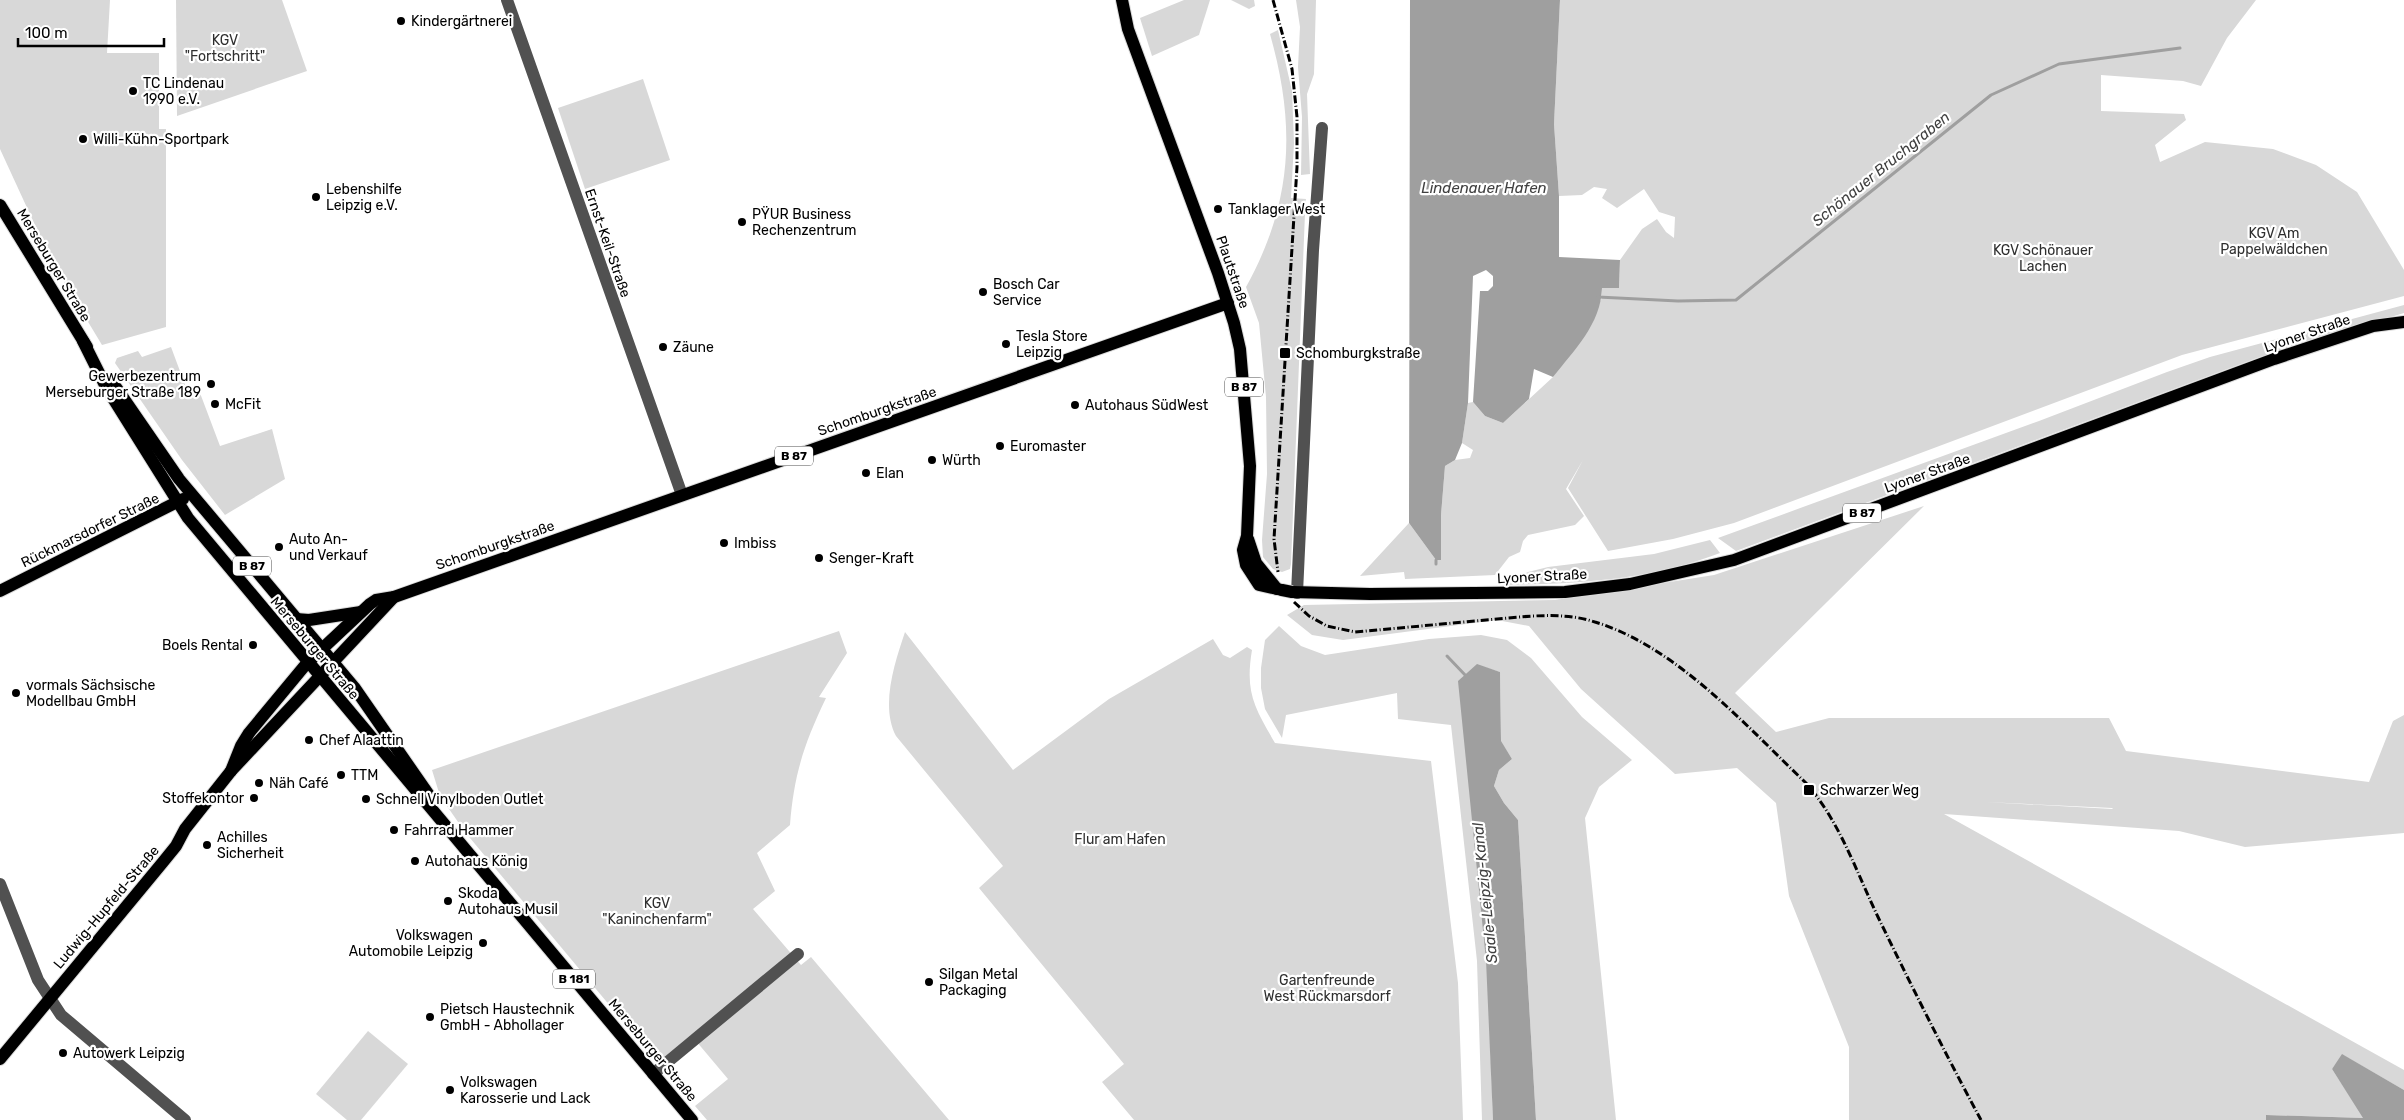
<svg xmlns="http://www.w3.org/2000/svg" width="2404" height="1120" viewBox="0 0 2404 1120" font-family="Rubik,sans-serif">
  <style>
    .green { fill: #d8d8d8; fill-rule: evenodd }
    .water { fill: #9f9f9f }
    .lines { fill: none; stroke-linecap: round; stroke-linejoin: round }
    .stream { stroke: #9f9f9f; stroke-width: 3 }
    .major-casing { stroke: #dbdbdb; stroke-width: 14 }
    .minor { stroke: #515151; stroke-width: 12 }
    .major { stroke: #000; stroke-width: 12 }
    .rail { stroke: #000; stroke-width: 3; stroke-dasharray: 8 2.5 1 2.5; stroke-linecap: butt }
    .major-bridge-casing { stroke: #dbdbdb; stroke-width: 14; stroke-linecap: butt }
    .major-bridge { stroke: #000; stroke-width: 12 }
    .poi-dot { fill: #000; stroke: #fff; stroke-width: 2 }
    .labels { text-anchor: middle; stroke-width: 4.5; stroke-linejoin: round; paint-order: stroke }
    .shield { fill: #fff; stroke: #4c4c4c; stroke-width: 1 }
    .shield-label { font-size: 12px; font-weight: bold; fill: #000 }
    .poi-label { font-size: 14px; fill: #000; stroke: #fff; text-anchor: start }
    .park-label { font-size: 14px; fill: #2f2f2f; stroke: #fff }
    .street-label { font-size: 14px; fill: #000; stroke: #fff }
    .water-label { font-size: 15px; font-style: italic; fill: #404040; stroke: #fff }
  </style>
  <rect width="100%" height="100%" fill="#fff"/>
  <g class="green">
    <path d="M 0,0 L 110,0 L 107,53 L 159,53 L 159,129 L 166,129 L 166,327 L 102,345 L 52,262 L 0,149 Z"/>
    <path d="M 176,0 L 282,0 L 307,71 L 177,116 Z"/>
    <path d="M 1184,0 L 1210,0 L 1199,35 L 1152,56 L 1140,18 Z"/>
    <path d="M 1231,0 L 1254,0 L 1255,6 L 1249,9 Z"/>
    <path d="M 1296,0 L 1316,0 L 1314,74 L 1307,94 L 1310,174 L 1301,175 L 1302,117 L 1298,67 L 1300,27 Z"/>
    <path d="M 1560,0 L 2256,0 L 2227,38 L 2201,86 L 2183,81 L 2101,75 L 2101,111 L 2184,114 L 2186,120 L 2155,145 L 2160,162 L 2205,142 L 2273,149 L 2316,165 L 2357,192 L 2404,270 L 2404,296 L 2182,355 L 1734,523 L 1673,539 L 1608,551 L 1568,488 L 1583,460 L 1566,489 L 1584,516 L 1575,525 L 1528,535 L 1523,541 L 1520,552 L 1509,557 L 1495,575 L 1405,579 L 1404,572 L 1360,576 L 1409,523 L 1436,560 L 1441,560 L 1441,515 L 1445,466 L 1455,460 L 1470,458 L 1473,450 L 1462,443 L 1468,403 L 1473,402 L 1485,416 L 1503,423 L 1553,377 L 1602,298 L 1602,287 L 1619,288 L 1620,260 L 1642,229 L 1657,219 L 1666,232 L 1674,238 L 1675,217 L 1659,212 L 1644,189 L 1617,208 L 1602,198 L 1607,189 L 1594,187 L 1582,195 L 1559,196 L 1554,124 Z"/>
    <path d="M 1278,30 L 1292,91 L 1294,143 L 1291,198 L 1306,199 L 1305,204 L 1302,204 L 1302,212 L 1305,213 L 1291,564 L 1290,569 L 1282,572 L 1273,569 L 1263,557 L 1262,540 L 1267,474 L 1266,397 L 1259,323 L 1246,287 C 1293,202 1296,126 1270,34 Z"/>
    <path d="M 643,79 L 670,160 L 585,189 L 558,108 Z"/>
    <path d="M 2404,305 L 2404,313 L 2257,358 L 1736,551 L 1718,538 L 2039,421 L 2167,372 L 2210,357 Z"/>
    <path d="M 171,347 L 187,390 L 192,389 L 200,393 L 220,446 L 272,429 L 285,479 L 225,515 L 182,460 L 115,363 L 117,358 L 138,351 L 142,357 Z"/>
    <path d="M 1924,506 L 1735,693 L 1776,732 L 1829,718 L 2109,718 L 2126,751 L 2369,782 L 2393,721 L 2404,715 L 2404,833 L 2245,847 L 2179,831 L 1944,814 L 2404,1070 L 2404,1090 L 2343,1055 L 2332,1069 L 2364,1118 L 2267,1115 L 2266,1120 L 1849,1120 L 1849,1047 L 1789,896 L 1776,803 L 1737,768 L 1675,774 L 1581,689 L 1529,626 L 1497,620 L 1343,640 L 1312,635 L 1287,615 L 1304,605 L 1555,600 L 1714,575 ZM 1985,802 L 2112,808 L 2113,809 Z"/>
    <path d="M 1710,540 L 1720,553 C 1651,580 1577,584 1503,585 L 1528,572 L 1548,567 L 1654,554 Z"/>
    <path d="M 1279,626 L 1301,646 L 1325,655 L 1429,639 L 1481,635 L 1507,640 L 1531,658 L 1582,717 L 1632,760 L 1599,787 L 1585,818 L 1616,1120 L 1536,1120 L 1518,820 L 1504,803 L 1494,786 L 1499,770 L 1512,759 L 1501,742 L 1500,672 L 1477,665 L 1493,1120 L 1482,1120 L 1477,961 L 1451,725 L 1398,719 L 1397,693 L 1286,715 L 1282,738 L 1265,709 L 1261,688 L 1261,668 L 1265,640 Z"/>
    <path d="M 839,631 L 847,653 L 819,697 L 826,698 C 804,744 794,774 790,825 L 757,853 L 775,891 L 753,909 L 801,965 L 811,957 L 949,1120 L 707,1120 L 695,1106 L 728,1079 L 691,1035 L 663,1058 L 651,1055 L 465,832 L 440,796 L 432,770 Z"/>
    <path d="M 905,632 L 1013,770 L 1109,699 L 1213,639 L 1223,655 L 1230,658 L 1247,647 L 1252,650 C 1245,692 1254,707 1275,743 L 1431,761 L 1458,983 L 1463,1120 L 1134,1120 L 1102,1082 L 1124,1064 L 979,888 L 1003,866 L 896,736 C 880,706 895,662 905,632 Z"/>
    <path d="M 368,1031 L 408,1064 L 361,1120 L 347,1120 L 316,1094 Z"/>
  </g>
  <g class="water">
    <path d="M 1410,0 L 1560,0 L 1554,124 L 1559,196 L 1559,257 L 1620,260 L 1619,288 L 1602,288 C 1601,324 1574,350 1553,377 L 1534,369 L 1529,399 L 1503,423 L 1485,416 L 1473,402 L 1480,291 L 1488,291 L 1493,286 L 1493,276 L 1486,270 L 1473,276 L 1468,403 L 1462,443 L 1455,460 L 1445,466 L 1441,515 L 1441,560 L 1436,560 L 1409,523 Z"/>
    <path d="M 1477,664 L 1500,672 L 1501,741 L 1512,759 L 1499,770 L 1494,786 L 1504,803 L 1518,820 L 1536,1120 L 1493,1120 L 1486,960 L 1458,681 Z"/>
    <path d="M 2342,1054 L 2404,1090 L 2404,1120 L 2266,1120 L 2266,1115 L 2363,1118 L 2332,1069 Z"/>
  </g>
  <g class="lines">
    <g class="stream">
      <path d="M 1598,297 L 1678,301 L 1736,300 L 1991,95 L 2059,64 L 2180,48"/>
      <path d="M 1436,564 L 1436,560"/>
      <path d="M 1447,656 L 1467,677"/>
    </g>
    <g class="major-casing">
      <g id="major">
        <path d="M 1122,0 L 1128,29 L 1218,273 L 1234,323 L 1240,349 L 1250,466 L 1247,536 L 1243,550 L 1246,565 L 1259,585 L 1282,590"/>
        <path d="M 0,205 L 87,347"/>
        <path d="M 83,341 L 106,387 L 188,518 L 692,1120"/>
        <path d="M 115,386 L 179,479 L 354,687 L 431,798"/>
        <path d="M 1248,539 L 1256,563 L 1277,589"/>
        <path d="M 0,591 L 183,499"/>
        <path d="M 1292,592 L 1370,594 L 1565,592 L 1630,584 L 1734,560 L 2274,359 L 2373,326 L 2404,322"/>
        <path d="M 296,619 L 309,620 L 361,612"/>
        <path d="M 231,771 L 241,746 L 249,733 L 307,663 L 370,604 L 376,600 L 394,597 L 1228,303"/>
        <path d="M 0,1059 L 163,862 L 176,846 L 185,829 L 231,771 L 394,597"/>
      </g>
    </g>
    <g class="minor">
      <path d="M 507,0 L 682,495"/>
      <path d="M 1297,593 L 1313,250 L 1322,128"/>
      <path d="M 0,884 L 38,980 L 61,1015 L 185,1120"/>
      <path d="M 653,1074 L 798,954"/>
    </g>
    <use href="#major" class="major"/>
    <g class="rail">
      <path d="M 1273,0 L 1292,69 L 1297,117 L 1297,167 L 1274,539 L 1278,572"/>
      <path d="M 1294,602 L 1309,616 L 1327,626 L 1355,632 L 1519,617 C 1544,615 1571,614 1595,622 C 1677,647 1746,726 1806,783 C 1840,822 1856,871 1878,917 C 1911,985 1945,1053 1981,1120"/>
    </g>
    <g class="major-bridge-casing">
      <path id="major-bridge" d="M 1282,590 L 1292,592"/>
    </g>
    <use href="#major-bridge" class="major-bridge"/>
  </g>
  <g class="poi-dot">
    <circle cx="401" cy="21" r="5"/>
    <circle cx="133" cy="91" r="5"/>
    <circle cx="83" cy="139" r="5"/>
    <circle cx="316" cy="197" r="5"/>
    <circle cx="1218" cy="209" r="5"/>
    <circle cx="742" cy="222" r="5"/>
    <circle cx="983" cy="292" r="5"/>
    <circle cx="1006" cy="344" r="5"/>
    <circle cx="663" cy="347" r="5"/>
    <rect x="1279" y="347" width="12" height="12" rx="2.5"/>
    <circle cx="211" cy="384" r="5"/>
    <circle cx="215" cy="404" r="5"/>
    <circle cx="1075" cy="405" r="5"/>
    <circle cx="1000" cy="446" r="5"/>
    <circle cx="932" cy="460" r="5"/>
    <circle cx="866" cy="473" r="5"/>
    <circle cx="724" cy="543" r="5"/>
    <circle cx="279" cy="547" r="5"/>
    <circle cx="819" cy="558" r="5"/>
    <circle cx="253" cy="645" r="5"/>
    <circle cx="16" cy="693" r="5"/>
    <circle cx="309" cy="740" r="5"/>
    <circle cx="341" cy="775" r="5"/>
    <circle cx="259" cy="783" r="5"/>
    <rect x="1803" y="784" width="12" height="12" rx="2.5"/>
    <circle cx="254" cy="798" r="5"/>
    <circle cx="366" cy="799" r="5"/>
    <circle cx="394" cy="830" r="5"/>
    <circle cx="207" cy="845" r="5"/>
    <circle cx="415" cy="861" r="5"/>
    <circle cx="448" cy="901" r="5"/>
    <circle cx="483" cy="943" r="5"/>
    <circle cx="929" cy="982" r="5"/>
    <circle cx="430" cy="1017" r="5"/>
    <circle cx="63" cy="1053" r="5"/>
    <circle cx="450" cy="1090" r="5"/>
  </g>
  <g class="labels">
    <g class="shield">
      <rect x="1225" y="377.5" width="38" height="19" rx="4"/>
      <rect x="775" y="446.5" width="38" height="19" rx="4"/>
      <rect x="1843" y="503.5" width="38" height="19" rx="4"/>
      <rect x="233" y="556.5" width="38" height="19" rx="4"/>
      <rect x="553" y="969.5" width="42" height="19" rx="4"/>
    </g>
    <g class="shield-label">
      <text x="1244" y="391">B 87</text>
      <text x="794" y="460">B 87</text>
      <text x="1862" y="517">B 87</text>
      <text x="252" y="570">B 87</text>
      <text x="574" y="983">B 181</text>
    </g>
    <g class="poi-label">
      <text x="411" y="26">Kindergärtnerei</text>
      <text x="143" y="88">TC Lindenau<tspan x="143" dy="16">1990 e.V.</tspan></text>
      <text x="93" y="144">Willi-Kühn-Sportpark</text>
      <text x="326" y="194">Lebenshilfe<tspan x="326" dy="16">Leipzig e.V.</tspan></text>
      <text x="1228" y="214">Tanklager West</text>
      <text x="752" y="219">PŸUR Business<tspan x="752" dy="16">Rechenzentrum</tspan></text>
      <text x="993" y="289">Bosch Car<tspan x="993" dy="16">Service</tspan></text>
      <text x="1016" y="341">Tesla Store<tspan x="1016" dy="16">Leipzig</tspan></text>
      <text x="673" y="352">Zäune</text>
      <text x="1296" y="358">Schomburgkstraße</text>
      <text x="201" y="381" text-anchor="end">Gewerbezentrum<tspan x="201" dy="16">Merseburger Straße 189</tspan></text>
      <text x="225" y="409">McFit</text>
      <text x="1085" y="410">Autohaus SüdWest</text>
      <text x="1010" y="451">Euromaster</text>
      <text x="942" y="465">Würth</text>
      <text x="876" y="478">Elan</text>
      <text x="289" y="544">Auto An-<tspan x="289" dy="16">und Verkauf</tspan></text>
      <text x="734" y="548">Imbiss</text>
      <text x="829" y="563">Senger-Kraft</text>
      <text x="243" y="650" text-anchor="end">Boels Rental</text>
      <text x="26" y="690">vormals Sächsische<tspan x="26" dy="16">Modellbau GmbH</tspan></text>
      <text x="319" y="745">Chef Alaattin</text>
      <text x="351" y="780">TTM</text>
      <text x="269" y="788">Näh Café</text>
      <text x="1820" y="795">Schwarzer Weg</text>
      <text x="244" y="803" text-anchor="end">Stoffekontor</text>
      <text x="376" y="804">Schnell Vinylboden Outlet</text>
      <text x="404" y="835">Fahrrad Hammer</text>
      <text x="217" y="842">Achilles<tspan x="217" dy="16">Sicherheit</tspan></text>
      <text x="425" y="866">Autohaus König</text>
      <text x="458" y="898">Skoda<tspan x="458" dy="16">Autohaus Musil</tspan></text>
      <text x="473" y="940" text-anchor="end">Volkswagen<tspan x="473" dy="16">Automobile Leipzig</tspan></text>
      <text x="939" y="979">Silgan Metal<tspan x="939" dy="16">Packaging</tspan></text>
      <text x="440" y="1014">Pietsch Haustechnik<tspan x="440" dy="16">GmbH - Abhollager</tspan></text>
      <text x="73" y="1058">Autowerk Leipzig</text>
      <text x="460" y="1087">Volkswagen<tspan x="460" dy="16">Karosserie und Lack</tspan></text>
    </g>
    <g class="park-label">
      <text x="225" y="45">KGV<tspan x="225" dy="16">"Fortschritt"</tspan></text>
      <text x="2274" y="238">KGV Am<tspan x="2274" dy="16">Pappelwäldchen</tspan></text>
      <text x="2043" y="255">KGV Schönauer<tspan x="2043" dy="16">Lachen</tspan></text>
      <text x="1120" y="844">Flur am Hafen</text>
      <text x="657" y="908">KGV<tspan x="657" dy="16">"Kaninchenfarm"</tspan></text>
      <text x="1327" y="985">Gartenfreunde<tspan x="1327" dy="16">West Rückmarsdorf</tspan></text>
    </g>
    <g class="street-label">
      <text transform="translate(608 243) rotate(71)" y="5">Ernst-Keil-Straße</text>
      <text transform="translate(54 265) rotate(59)" y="5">Merseburger Straße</text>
      <text transform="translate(1233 272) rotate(71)" y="5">Plautstraße</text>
      <text transform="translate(2307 333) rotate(-19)" y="5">Lyoner Straße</text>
      <text transform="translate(877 411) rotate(-19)" y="5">Schomburgkstraße</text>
      <text transform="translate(1927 473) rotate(-20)" y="5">Lyoner Straße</text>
      <text transform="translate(90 530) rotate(-26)" y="5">Rückmarsdorfer Straße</text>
      <text transform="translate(495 545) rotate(-19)" y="5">Schomburgkstraße</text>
      <text transform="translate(1542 576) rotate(-3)" y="5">Lyoner Straße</text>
      <text transform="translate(315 648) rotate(50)" y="5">Merseburger Straße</text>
      <text transform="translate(106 907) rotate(-50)" y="5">Ludwig-Hupfeld-Straße</text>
      <text transform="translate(653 1050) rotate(50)" y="5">Merseburger Straße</text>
    </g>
    <g class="water-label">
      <text transform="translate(1881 169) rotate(-39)" y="5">Schönauer Bruchgraben</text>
      <text x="1484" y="193">Lindenauer Hafen</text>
      <text transform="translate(1485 893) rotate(-96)" y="5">Saale-Leipzig-Kanal</text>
    </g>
  </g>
  <path d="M18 38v8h146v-8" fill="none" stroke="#000000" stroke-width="2.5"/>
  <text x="25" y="38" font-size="15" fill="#000000" stroke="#ffffff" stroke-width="4" paint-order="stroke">100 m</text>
</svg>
